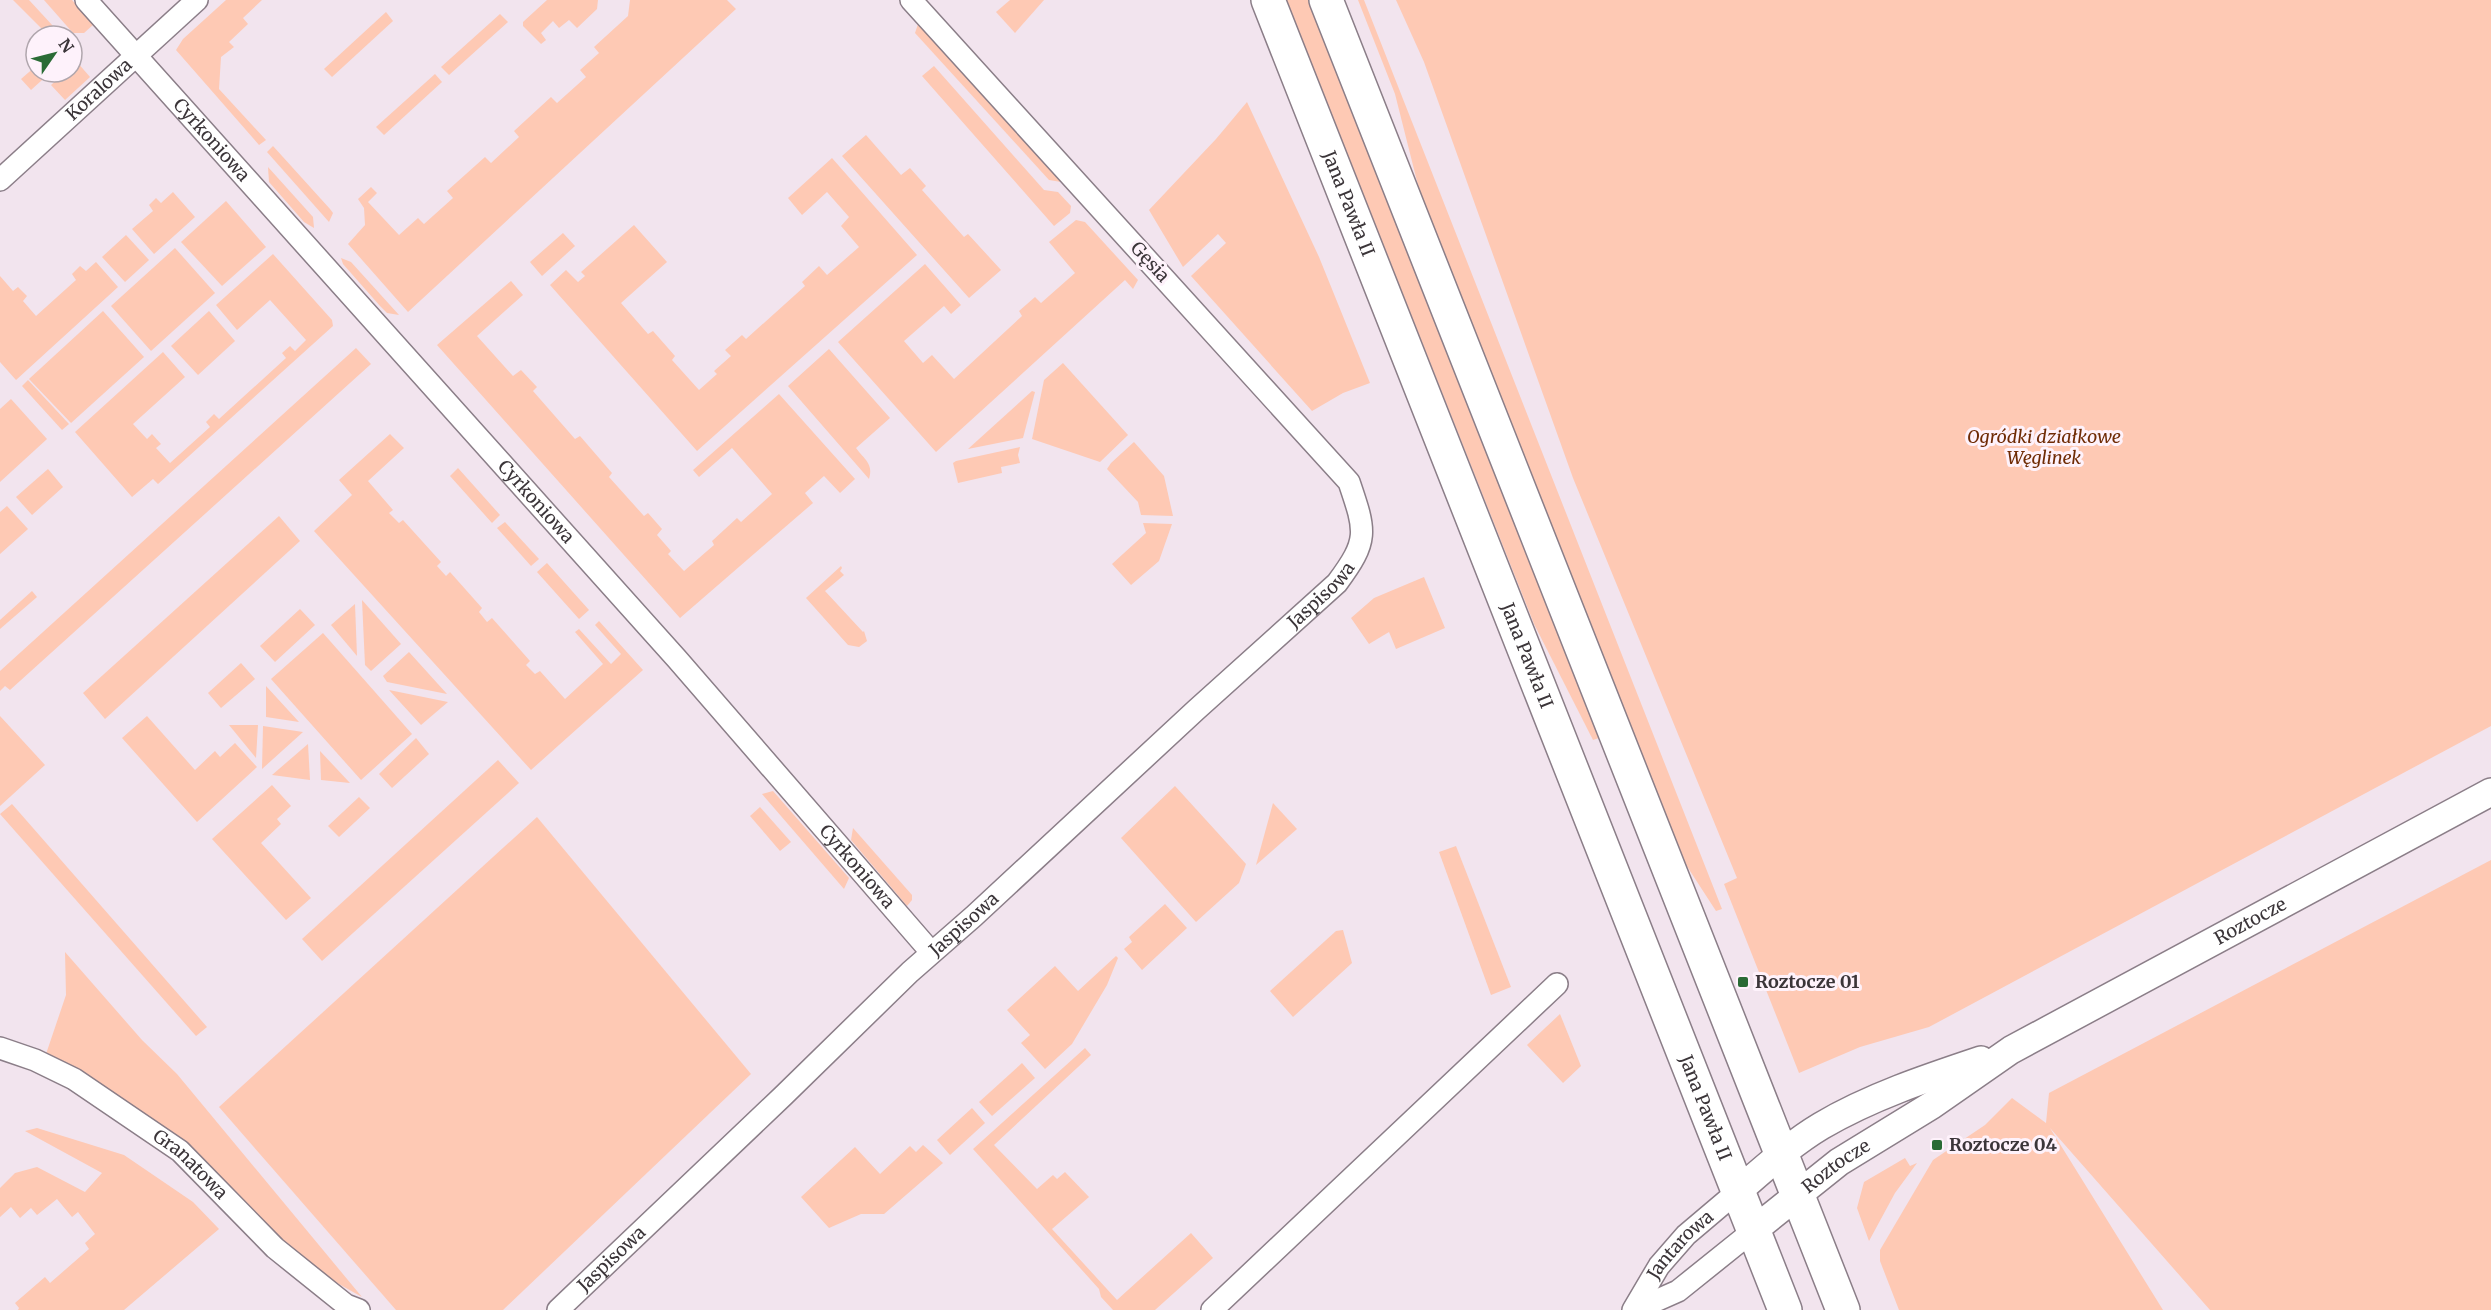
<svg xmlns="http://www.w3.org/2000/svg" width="2491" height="1310" viewBox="0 0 2491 1310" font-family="Merriweather,serif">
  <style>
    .green { fill: #fec9b4 }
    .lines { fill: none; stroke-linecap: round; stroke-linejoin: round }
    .minor-casing { stroke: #8b7e88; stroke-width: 24 }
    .tertiary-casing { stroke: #8b7e88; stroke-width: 30 }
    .primary-casing { stroke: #8b7e88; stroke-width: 36 }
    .minor { stroke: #fff; stroke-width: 21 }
    .tertiary { stroke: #fff; stroke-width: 27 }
    .primary { stroke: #fff; stroke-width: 33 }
    .poi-dot { fill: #2a6b35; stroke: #fef2fb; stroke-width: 2 }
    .labels { text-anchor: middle; stroke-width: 6; stroke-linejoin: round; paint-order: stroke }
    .street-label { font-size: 18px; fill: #3b3539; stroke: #fef2fb }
    .park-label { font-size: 18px; font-style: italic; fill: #6f2b05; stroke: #fef2fb }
    .poi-label { font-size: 18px; font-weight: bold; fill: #3b3539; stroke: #fef2fb; text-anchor: start }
  </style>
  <rect width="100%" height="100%" fill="#f2e4ee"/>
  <g class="green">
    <path d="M 13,0 L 29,0 L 53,26 L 46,33 Z"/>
    <path d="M 44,0 L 72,0 L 94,24 L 84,33 L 73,33 Z"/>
    <path d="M 226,0 L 262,0 L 243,18 L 248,24 L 229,42 L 234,47 L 221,57 L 219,89 L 266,140 L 259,145 L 176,50 L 183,39 Z"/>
    <path d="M 547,0 L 598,0 L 597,9 L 577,28 L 569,20 L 559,28 L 553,21 L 541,33 L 546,40 L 541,44 L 523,26 L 523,22 Z"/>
    <path d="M 630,0 L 727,0 L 736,9 L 408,312 L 348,244 L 365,225 L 364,208 L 358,199 L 371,187 L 377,193 L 368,202 L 399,235 L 418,218 L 424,224 L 453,198 L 447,191 L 485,157 L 491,163 L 519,137 L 514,131 L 551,97 L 557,103 L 586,77 L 580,70 L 599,53 L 594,47 L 628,16 Z"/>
    <path d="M 1010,0 L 1044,0 L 1015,33 L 996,12 Z"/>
    <path d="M 1286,0 L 1310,0 L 1529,551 L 1599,738 L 1593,740 L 1534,624 Z"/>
    <path d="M 1358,0 L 1364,0 L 1722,909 L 1716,911 L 1679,854 L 1422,201 L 1395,94 Z"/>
    <path d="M 1396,0 L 2491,0 L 2491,726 L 1929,1027 L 1860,1047 L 1799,1073 L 1724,884 L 1737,878 L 1573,478 L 1424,62 Z"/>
    <path d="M 386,12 L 393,21 L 332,77 L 324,69 Z"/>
    <path d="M 500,14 L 508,22 L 449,75 L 441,67 Z"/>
    <path d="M 918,24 L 1061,182 L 1049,180 L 915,33 Z"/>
    <path d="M 77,62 L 90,77 L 65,100 L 51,85 L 66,72 L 72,72 L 72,66 Z"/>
    <path d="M 36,66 L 36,72 L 51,72 L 31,90 L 21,79 Z"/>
    <path d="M 934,66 L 1044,190 L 1058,192 L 1071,206 L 1070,213 L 1054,226 L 922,76 Z"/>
    <path d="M 435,74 L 442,82 L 384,135 L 376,127 Z"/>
    <path d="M 1247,102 L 1319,257 L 1370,383 L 1343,393 L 1312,411 L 1191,276 L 1226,243 L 1218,234 L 1183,267 L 1149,210 L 1216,139 Z"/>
    <path d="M 866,135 L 901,175 L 910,168 L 926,186 L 922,190 L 964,237 L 968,234 L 1001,270 L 969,298 L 842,156 Z"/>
    <path d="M 273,146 L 330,209 L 333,213 L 329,222 L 267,152 Z"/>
    <path d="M 832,158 L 917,255 L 697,451 L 550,285 L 566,270 L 578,282 L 585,276 L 581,272 L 634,225 L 667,262 L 621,303 L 648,334 L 653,331 L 675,356 L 672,360 L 699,390 L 717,374 L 714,371 L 731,356 L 725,350 L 742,335 L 746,339 L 805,286 L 802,282 L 819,266 L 827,275 L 859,247 L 841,226 L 849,217 L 827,192 L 802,215 L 788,198 Z"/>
    <path d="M 268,167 L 313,217 L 314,228 L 304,222 L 269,182 Z"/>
    <path d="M 173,192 L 195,217 L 154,254 L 132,229 L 153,211 L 149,205 L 156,198 L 161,203 Z"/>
    <path d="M 226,201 L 266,247 L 222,286 L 181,242 Z"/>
    <path d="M 1076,220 L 1085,222 L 1138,280 L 1133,289 L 1125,280 L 936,452 L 838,342 L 925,264 L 961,305 L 951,314 L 944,306 L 904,341 L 923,363 L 932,355 L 954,379 L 1022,316 L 1019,311 L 1035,297 L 1041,303 L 1075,273 L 1049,242 Z"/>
    <path d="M 563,233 L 575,246 L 542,276 L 530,262 Z"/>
    <path d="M 126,235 L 149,260 L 125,282 L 102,257 Z"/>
    <path d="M 175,248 L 215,293 L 151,351 L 111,306 Z"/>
    <path d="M 273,254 L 332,320 L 333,326 L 158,484 L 153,479 L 132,497 L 75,432 L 163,352 L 185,377 L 133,424 L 147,439 L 152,434 L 161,444 L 156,448 L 170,463 L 210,427 L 206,422 L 214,414 L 219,419 L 286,358 L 282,353 L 290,346 L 295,351 L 306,340 L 270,300 L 237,330 L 216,305 Z"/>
    <path d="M 341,258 L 351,262 L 399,315 L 387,313 L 380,306 L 343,264 Z"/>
    <path d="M 96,262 L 118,287 L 16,380 L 0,362 L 0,276 L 13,291 L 18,287 L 27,296 L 23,301 L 36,316 L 76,280 L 72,274 L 80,266 L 86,271 Z"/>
    <path d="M 511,281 L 523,295 L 477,336 L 513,376 L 521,370 L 537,387 L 533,391 L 575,439 L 580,436 L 612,473 L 609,477 L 644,516 L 648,513 L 662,529 L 657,535 L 671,551 L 668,554 L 684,571 L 714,545 L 712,541 L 737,518 L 741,522 L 772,494 L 732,448 L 699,477 L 693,470 L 779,394 L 855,479 L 840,493 L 824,476 L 805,493 L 813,503 L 680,618 L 437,345 Z"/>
    <path d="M 103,311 L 144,357 L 71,423 L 29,379 Z"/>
    <path d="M 209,311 L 235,341 L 198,375 L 171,346 Z"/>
    <path d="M 356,348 L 371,364 L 10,690 L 5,686 L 0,691 L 0,671 Z"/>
    <path d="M 829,349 L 890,418 L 856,448 C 864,459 874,464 869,479 L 788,386 Z"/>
    <path d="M 1063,363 L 1128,435 L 1100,462 L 1032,439 L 1044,380 Z"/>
    <path d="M 28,380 L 69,424 L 62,430 L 22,386 Z"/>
    <path d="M 1032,391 L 1035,392 L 1023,438 L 968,449 Z"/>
    <path d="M 11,399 L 47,439 L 0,482 L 0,409 Z"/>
    <path d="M 390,434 L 404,448 L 368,481 L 393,510 L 389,513 L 399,523 L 403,520 L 441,562 L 437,566 L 446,576 L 450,572 L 482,608 L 479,612 L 487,622 L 492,618 L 530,661 L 526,665 L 535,674 L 540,671 L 565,699 L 603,664 L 575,632 L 579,629 L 611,664 L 621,654 L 595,625 L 599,621 L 643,670 L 531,770 L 314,531 L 352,495 L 339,480 Z"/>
    <path d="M 1134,442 L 1164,476 L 1173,516 L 1141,515 L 1138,502 L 1107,469 L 1111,463 Z"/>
    <path d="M 1020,447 L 1018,455 L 1020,463 L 1001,467 L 1002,473 L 958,483 L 953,463 L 956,461 Z"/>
    <path d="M 458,468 L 500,515 L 492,523 L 450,476 Z"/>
    <path d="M 48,469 L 63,487 L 32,515 L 16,497 Z"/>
    <path d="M 7,506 L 28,529 L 0,554 L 0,512 Z"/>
    <path d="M 279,516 L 300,541 L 105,719 L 83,693 Z"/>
    <path d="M 505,522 L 539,559 L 531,566 L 497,528 Z"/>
    <path d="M 1143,523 L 1172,524 L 1159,561 L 1131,585 L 1112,564 L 1146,533 Z"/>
    <path d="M 547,563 L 589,610 L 579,619 L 537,572 Z"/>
    <path d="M 841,566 L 842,568 L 840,571 L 844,575 L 825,591 L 863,632 L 864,631 L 867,641 L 859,647 L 848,645 L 806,598 Z"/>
    <path d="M 1424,577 L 1445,628 L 1396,649 L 1389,632 L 1369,644 L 1351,618 L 1374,598 Z"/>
    <path d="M 32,591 L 37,597 L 0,629 L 0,620 Z"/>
    <path d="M 362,600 L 401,644 L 371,671 L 365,665 Z"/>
    <path d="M 355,604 L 357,656 L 331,625 Z"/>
    <path d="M 300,609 L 315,625 L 275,662 L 260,646 Z"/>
    <path d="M 323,633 L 412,734 L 361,780 L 271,679 Z"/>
    <path d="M 409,652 L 447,694 L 387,682 L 383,676 Z"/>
    <path d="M 241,663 L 255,679 L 221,708 L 208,693 Z"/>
    <path d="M 266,686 L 299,722 L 266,717 Z"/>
    <path d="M 389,690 L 448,702 L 421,725 Z"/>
    <path d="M 0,716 L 45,765 L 0,806 Z"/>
    <path d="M 147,716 L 195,770 L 215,751 L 220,757 L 235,743 L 257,767 L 197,822 L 122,738 Z"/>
    <path d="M 229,725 L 258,725 L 256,758 Z"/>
    <path d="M 263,726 L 303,732 L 262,769 Z"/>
    <path d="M 416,738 L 429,754 L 392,788 L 379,774 Z"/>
    <path d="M 308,744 L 310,780 L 272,775 Z"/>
    <path d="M 320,751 L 350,783 L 321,780 Z"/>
    <path d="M 498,760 L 519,783 L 322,961 L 302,939 Z"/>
    <path d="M 272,785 L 291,806 L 277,819 L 281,824 L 261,843 L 311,898 L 286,920 L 212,839 Z"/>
    <path d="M 1175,786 L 1246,864 L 1239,883 L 1196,922 L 1121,838 Z"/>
    <path d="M 773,791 L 849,878 L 844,889 L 762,794 Z"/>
    <path d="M 359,797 L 370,808 L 339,837 L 328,826 Z"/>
    <path d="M 1273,803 L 1297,829 L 1256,865 Z"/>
    <path d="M 12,804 L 207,1027 L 196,1036 L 0,814 Z"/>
    <path d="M 760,807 L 791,842 L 780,851 L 750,816 Z"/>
    <path d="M 537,817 L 751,1074 L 503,1310 L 396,1310 L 219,1107 Z"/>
    <path d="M 853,828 L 912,895 L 912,900 L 907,906 L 851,840 Z"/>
    <path d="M 1456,846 L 1511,987 L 1491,995 L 1439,852 Z"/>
    <path d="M 2491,860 L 2491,1310 L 2210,1310 L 2050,1128 L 2163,1310 L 1899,1310 L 1880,1261 L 1880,1250 L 1933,1160 L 1985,1125 L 2012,1098 L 2046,1123 L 2049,1093 Z"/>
    <path d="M 1165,904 L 1187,928 L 1142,970 L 1124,949 L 1132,942 L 1129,937 Z"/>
    <path d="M 1343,930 L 1352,963 L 1293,1017 L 1270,991 L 1336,931 Z"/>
    <path d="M 65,952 L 142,1040 L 177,1074 L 362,1297 L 305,1265 L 192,1147 L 46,1054 L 66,995 Z"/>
    <path d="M 1116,956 L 1118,958 L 1107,985 L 1072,1044 L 1045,1069 L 1021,1043 L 1030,1035 L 1007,1010 L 1055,966 L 1078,991 Z"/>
    <path d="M 1560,1014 L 1581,1066 L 1563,1083 L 1527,1045 Z"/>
    <path d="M 1085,1048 L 1091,1055 L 994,1145 L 1037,1189 L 1053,1175 L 1057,1179 L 1065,1172 L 1089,1197 L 1052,1229 L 1117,1300 L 1191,1233 L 1213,1258 L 1155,1310 L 1113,1310 L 1101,1297 L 1099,1289 L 973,1149 Z"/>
    <path d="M 1022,1063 L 1035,1078 L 992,1116 L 979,1102 Z"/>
    <path d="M 972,1108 L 985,1123 L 950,1155 L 937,1140 Z"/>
    <path d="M 37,1128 L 124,1155 L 193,1202 L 219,1229 L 124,1310 L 18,1310 L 19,1308 L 15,1303 L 45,1277 L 50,1283 L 89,1249 L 85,1243 L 95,1234 L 78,1212 L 72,1217 L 57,1199 L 37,1215 L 31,1208 L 20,1218 L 11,1207 L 0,1217 L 0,1188 L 15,1173 L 37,1167 L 85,1192 L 102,1173 L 25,1131 Z"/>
    <path d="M 923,1145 L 943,1163 L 884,1214 L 861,1214 L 829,1228 L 801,1197 L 855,1147 L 880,1174 L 910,1146 L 916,1152 Z"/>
    <path d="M 1905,1158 L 1910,1166 L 1917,1163 L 1895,1193 L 1869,1241 L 1857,1208 L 1864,1182 Z"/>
  </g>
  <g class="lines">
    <g class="minor-casing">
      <g id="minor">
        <path id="s1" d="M 86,0 L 677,659 L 931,952"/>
        <path id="s2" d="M 0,180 L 197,0"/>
        <path id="s3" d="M 0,1048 L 35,1060 L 74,1079 L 180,1151 L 275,1248 L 346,1305 L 359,1310"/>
        <path id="s4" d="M 558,1310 L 783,1096 L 910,972 L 974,916 L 1196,710 L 1337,583 C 1369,540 1366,532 1349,482 L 911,0"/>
        <path d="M 1212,1310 L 1557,984"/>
        <path id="s5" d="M 1633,1310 L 1659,1266 L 1686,1235 L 1738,1191"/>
        <path d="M 1635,1310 L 1678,1291 L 1754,1230"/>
      </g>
    </g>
    <g class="tertiary-casing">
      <g id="tertiary">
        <path d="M 1738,1191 C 1765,1168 1791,1144 1821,1126 C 1870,1097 1927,1078 1981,1060"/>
        <path id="s6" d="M 1754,1230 L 1839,1162 L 1932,1105 L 2011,1050 L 2491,792"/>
      </g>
    </g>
    <g class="primary-casing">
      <g id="primary">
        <path id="s7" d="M 1268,0 L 1785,1310"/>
        <path d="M 1326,0 L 1843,1310"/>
      </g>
    </g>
    <use href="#minor" class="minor"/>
    <use href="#tertiary" class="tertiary"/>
    <use href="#primary" class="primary"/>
  </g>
  <g class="poi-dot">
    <rect x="1737" y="976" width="12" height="12" rx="3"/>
    <rect x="1931" y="1139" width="12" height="12" rx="3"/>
  </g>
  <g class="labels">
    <g class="street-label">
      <text dy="6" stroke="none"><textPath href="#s2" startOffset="134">Koralowa</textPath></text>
      <text dy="6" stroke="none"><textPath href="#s1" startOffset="188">Cyrkoniowa</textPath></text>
      <text dy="6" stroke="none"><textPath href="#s7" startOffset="219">Jana Pawła II</textPath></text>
      <text transform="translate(1150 262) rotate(47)" y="6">Gęsia</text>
      <text dy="6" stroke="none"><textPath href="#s1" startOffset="674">Cyrkoniowa</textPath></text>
      <text dy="6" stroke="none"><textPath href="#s4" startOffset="1046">Jaspisowa</textPath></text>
      <text dy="6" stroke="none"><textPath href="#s7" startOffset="705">Jana Pawła II</textPath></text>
      <text dy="6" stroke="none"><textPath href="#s1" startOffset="1160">Cyrkoniowa</textPath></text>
      <text dy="6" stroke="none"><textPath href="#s6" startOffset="586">Roztocze</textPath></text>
      <text dy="6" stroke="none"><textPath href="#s4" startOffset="560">Jaspisowa</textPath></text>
      <text dy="6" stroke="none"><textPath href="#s7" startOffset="1191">Jana Pawła II</textPath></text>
      <text dy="6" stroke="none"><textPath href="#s3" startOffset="225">Granatowa</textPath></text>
      <text dy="6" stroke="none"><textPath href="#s6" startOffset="104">Roztocze</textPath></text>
      <text dy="6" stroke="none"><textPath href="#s5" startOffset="81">Jantarowa</textPath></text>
      <text dy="6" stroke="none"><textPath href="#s4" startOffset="74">Jaspisowa</textPath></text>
    </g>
    <g class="park-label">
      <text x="2044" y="443">Ogródki działkowe<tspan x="2044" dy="21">Węglinek</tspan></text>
    </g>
    <g class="poi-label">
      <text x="1755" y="988">Roztocze 01</text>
      <text x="1949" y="1151">Roztocze 04</text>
    </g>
  </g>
  <g transform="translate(54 54) rotate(55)"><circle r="28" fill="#fef2fb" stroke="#b0a6ad" stroke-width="1.5"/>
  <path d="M0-4.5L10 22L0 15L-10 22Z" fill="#2a6b35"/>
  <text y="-9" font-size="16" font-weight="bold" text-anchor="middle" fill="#3b3539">N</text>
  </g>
</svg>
